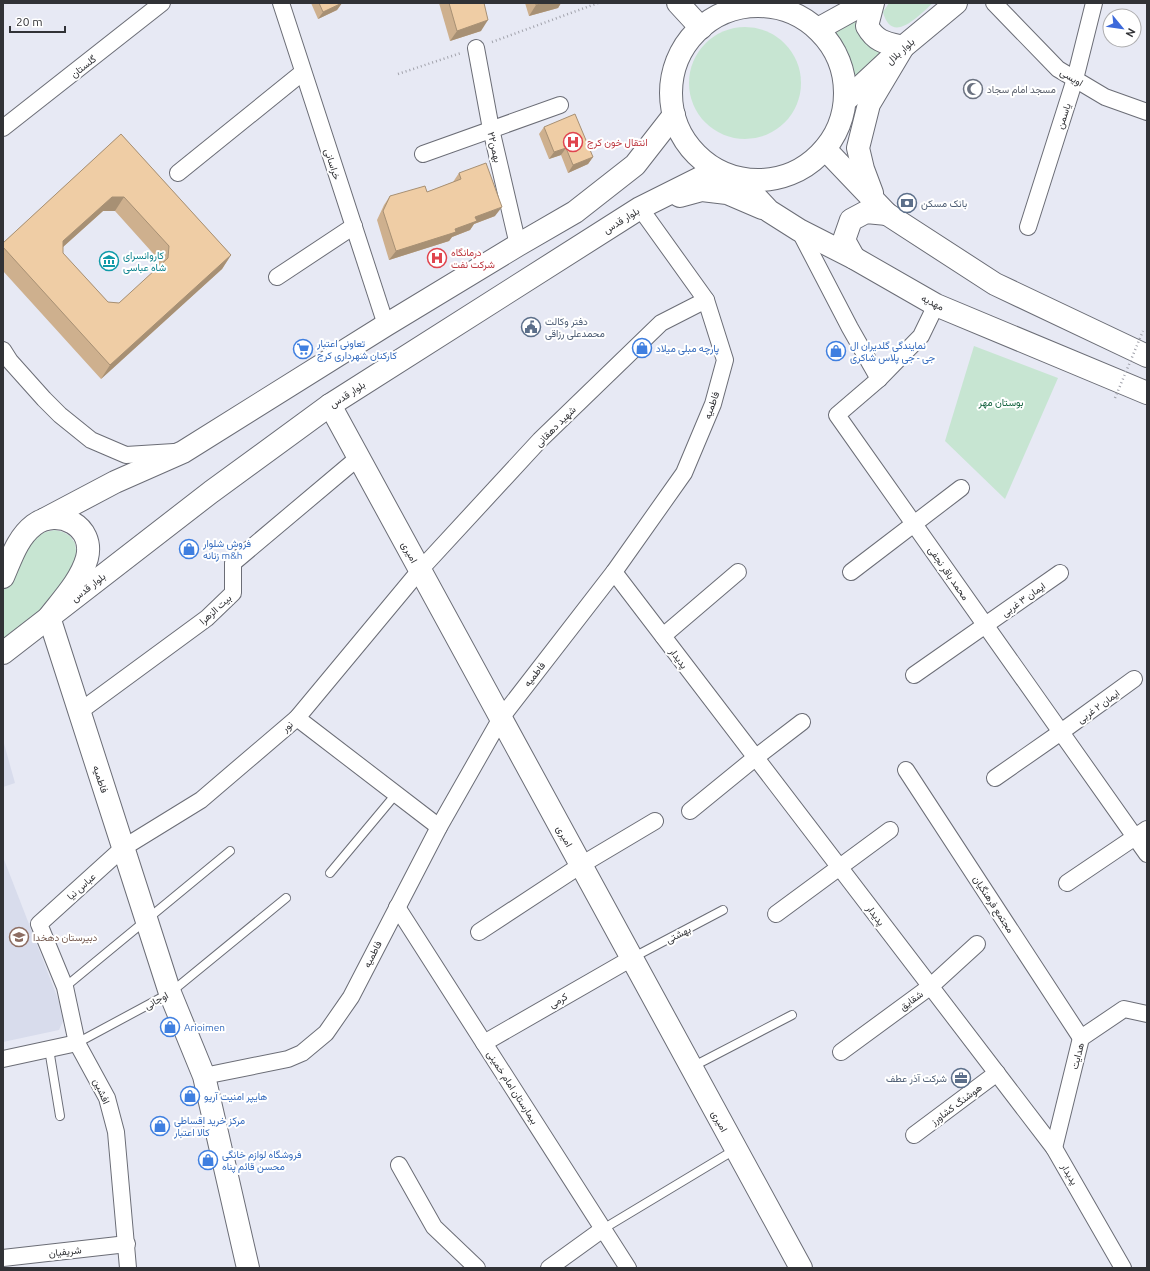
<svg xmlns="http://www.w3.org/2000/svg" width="1150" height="1271" viewBox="0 0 1150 1271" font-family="Ubuntu,Vazirmatn,sans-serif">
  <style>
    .built { fill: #d8dcec }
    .green { fill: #c7e5d2 }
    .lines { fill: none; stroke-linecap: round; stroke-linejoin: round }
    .lane-casing { stroke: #6b6d76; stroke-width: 10 }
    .street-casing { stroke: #6b6d76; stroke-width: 18 }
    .secondary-casing { stroke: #6b6d76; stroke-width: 24 }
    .path { stroke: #a1a2ab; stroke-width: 2.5; stroke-dasharray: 1 3; stroke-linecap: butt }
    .lane { stroke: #fff; stroke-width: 8 }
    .street { stroke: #fff; stroke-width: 16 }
    .secondary { stroke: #fff; stroke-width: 22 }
    .path-bridge { stroke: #a1a2ab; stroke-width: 2.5; stroke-dasharray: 1 3; stroke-linecap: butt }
    .wall { fill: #ceb08e; fill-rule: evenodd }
    .shaded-wall { fill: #a79074 }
    .building { fill: #efcda5; stroke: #a79074; fill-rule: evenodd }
    .labels { text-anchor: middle; stroke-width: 4; stroke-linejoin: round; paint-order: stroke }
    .street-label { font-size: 10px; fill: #313236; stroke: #fff }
    .worship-label { font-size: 10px; fill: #5b616d; stroke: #fff; text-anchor: start }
    .health-label { font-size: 10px; fill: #be3a42; stroke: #fff; text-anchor: start }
    .service-label { font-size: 10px; fill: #4e5e75; stroke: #fff; text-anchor: start }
    .culture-label { font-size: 10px; fill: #0d838f; stroke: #fff; text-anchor: start }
    .shop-label { font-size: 10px; fill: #366cbe; stroke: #fff; text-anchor: start }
    .park-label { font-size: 10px; fill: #156440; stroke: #fff }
    .education-label { font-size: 10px; fill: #785e54; stroke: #fff; text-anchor: start }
  </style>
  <rect width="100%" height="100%" fill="#e7e9f4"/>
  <g class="built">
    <path d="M 3,740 L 15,783 L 3,787 Z"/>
    <path d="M 3,857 L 65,1017 L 59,1030 L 3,1042 Z"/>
  </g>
  <g class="green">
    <path d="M 889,3 L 933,3 C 919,15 892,46 883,12 Z"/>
    <path d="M 866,8 L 894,50 L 851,87 C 850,62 843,50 827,30 Z"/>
    <circle cx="745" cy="83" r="56"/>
    <path d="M 974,346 L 1058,378 L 1005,499 L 945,441 Z"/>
    <path d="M 55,530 L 63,532 L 70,536 L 75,543 L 77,558 L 52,603 L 3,647 L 3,590 L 19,559 L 28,545 L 37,537 L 45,532 Z"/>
  </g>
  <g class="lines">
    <g class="lane-casing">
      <g id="lane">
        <path d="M 330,873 L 396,794"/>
        <path d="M 632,958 L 723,910"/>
        <path d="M 65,987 L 230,851"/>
        <path d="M 77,1043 L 170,993 L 286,898"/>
        <path d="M 49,1049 L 60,1116"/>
        <path d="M 692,1067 L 792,1015"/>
        <path d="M 603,1229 L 736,1149"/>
      </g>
    </g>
    <g class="street-casing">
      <g id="street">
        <path d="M 281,3 L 386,325"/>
        <path d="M 994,3 L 1058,69 L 1105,97 L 1147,112"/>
        <path d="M 756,6 L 758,3"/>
        <path d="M 476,48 L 491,129 L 518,245"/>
        <path d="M 3,128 L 162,3"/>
        <path d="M 423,154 L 560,105"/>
        <path d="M 178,173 L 303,72"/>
        <path d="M 1028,227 L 1075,79 L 1094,3"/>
        <path d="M 799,230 L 850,328 L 879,379"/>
        <path d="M 277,277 L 354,226"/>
        <path d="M 936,305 L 921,336 L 879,379 L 837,415 L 1147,854"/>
        <path d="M 3,350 L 10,361 L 44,399 L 60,415 L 91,440 L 126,455 L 174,452"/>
        <path d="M 614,572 L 1054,1148 L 1123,1268"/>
        <path d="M 851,572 L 961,488"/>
        <path d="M 663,636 L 738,572"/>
        <path d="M 914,675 L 1060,573"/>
        <path d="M 79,712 L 207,618 L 233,593 L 233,563 L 359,457"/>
        <path d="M 297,718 L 439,827"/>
        <path d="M 906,770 L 1081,1038"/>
        <path d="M 995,778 L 1061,732 L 1134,679"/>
        <path d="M 690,811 L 755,758 L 802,722"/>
        <path d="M 1067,883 L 1147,829"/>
        <path d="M 397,907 L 628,1268"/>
        <path d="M 776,914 L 890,830"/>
        <path d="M 479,932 L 581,865 L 655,821"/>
        <path d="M 484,1043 L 632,958"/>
        <path d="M 841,1052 L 931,986 L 977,944"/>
        <path d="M 3,1059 L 77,1043"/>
        <path d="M 204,1076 L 288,1059 L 302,1053 L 326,1033 L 351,997 L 439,827 L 501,718 L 614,572 L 684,473 L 713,404 L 725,360 L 706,300 L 640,208"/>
        <path d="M 914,1135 L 997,1073"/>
        <path d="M 1054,1148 L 1081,1038 L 1124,1009 L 1147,1014"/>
        <path d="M 399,1165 L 434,1227 L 477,1268"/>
        <path d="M 3,1258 L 127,1244"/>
        <path d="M 128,1268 L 116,1132 L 107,1098 L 77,1043 L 65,987 L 39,924 L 123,848 L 201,800 L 297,718 L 420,570 L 540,440 L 661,323 L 706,300"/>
        <path d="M 549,1268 L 603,1229"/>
      </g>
    </g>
    <g class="secondary-casing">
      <g id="secondary">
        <path d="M 678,3 L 701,28"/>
        <circle cx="758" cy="93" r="87"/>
        <path d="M 818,29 L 865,3"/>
        <path d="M 845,101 L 903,47 L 956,3"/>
        <path d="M 825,149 L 887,214 L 995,284 L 1147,356"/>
        <path d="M 739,179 L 769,211 L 799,230 L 854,258 L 936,305 L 1147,393"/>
        <path d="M 872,193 L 863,169 L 858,148 L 869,104 L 903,47 C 886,43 876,42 867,26 L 873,3"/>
        <path d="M 680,196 L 702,190 L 727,193 L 762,208"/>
        <path d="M 854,258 L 844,240 L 851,220 L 866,212 L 887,214"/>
        <path d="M 330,405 L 801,1268"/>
        <path d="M 45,519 L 115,482 L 183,452 L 386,325 L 518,245 L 575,212 L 635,165 L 674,115"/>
        <path d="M 3,577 C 11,559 17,538 34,525 C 58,507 95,526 87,558 C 81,580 63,599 49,617 L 170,993 L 204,1076 L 248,1268"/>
        <path d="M 3,653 L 211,492 L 330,405 L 640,208 L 716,170"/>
      </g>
    </g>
    <g class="path">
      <path d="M 492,42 L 598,3"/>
      <path d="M 398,74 L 461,53"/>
    </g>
    <use href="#lane" class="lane"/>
    <use href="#street" class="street"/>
    <use href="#secondary" class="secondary"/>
    <path class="path-bridge" d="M 1115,398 L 1143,331"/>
  </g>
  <g class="wall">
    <path d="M 311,3 L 342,3 L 337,10 L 318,19 Z"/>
    <path d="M 439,3 L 484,3 L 481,31 L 450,41 Z"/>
    <path d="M 525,3 L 561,3 L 558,8 L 529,16 Z"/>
    <path d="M 544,127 L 593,157 L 588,164 L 568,173 L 561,155 L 549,159 L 539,134 Z"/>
    <path d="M 121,134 L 231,255 L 222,269 L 101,379 L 3,271 L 3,243 ZM 103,211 L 115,211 L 159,260 L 159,267 L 119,303 L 108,302 L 63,253 L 63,247 Z"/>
    <path d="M 459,173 L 495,216 L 474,224 L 470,230 L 452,237 L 449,241 L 389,260 L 377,220 L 384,205 L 390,196 L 427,192 L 453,182 Z"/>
  </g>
  <g class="shaded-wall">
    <path d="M 342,3 L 337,10 L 318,19 L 323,12 Z"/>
    <path d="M 545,3 L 561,3 L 558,8 L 529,16 L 536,5 Z"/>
    <path d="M 488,20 L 481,31 L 450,41 L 457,31 Z"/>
    <path d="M 566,148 L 561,155 L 549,159 L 554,152 Z"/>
    <path d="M 593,157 L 588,164 L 568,173 L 573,165 Z"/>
    <path d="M 112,197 L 124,197 L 115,211 L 103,211 L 54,255 L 63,241 Z"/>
    <path d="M 502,207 L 495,216 L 474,224 L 470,230 L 452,237 L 449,241 L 389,260 L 396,251 L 455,229 L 475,217 Z"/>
    <path d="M 231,255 L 222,269 L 101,379 L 110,365 Z"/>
  </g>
  <g class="building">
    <path d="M 319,3 L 342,3 L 323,12 Z"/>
    <path d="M 449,3 L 484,3 L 488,20 L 457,31 Z"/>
    <path d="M 536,3 L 545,3 L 536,5 Z"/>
    <path d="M 575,114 L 593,157 L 573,165 L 566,148 L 554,152 L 544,127 Z"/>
    <path d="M 121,134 L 231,255 L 110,365 L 3,247 L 3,243 ZM 112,197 L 124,197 L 169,246 L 168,258 L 119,303 L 108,302 L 63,253 L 63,241 Z"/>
    <path d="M 486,163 L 502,207 L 475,217 L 477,221 L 455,229 L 456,232 L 396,251 L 383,211 L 390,196 L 425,186 L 427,192 L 461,179 L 459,173 Z"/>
  </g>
  <defs>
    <g id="mosque-ring" transform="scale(1)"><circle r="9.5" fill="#fff" stroke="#6b7280" stroke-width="1.5"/><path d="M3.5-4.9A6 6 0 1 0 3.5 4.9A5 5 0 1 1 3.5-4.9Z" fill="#6b7280"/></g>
    <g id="hospital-ring" transform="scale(1)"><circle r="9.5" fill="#fff" stroke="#e0444e" stroke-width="1.5"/><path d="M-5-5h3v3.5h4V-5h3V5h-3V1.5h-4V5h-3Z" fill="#e0444e"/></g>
    <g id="bank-ring" transform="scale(1)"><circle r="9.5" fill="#fff" stroke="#5c6f8a" stroke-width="1.5"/><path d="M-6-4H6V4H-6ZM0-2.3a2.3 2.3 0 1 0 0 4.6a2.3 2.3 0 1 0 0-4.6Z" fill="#5c6f8a"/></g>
    <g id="museum-ring" transform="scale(1)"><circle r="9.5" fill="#fff" stroke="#0f9aa8" stroke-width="1.5"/><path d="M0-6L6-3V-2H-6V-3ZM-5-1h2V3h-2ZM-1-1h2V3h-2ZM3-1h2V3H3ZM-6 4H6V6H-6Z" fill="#0f9aa8"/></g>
    <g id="civic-ring" transform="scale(1)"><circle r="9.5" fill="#fff" stroke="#5c6f8a" stroke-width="1.5"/><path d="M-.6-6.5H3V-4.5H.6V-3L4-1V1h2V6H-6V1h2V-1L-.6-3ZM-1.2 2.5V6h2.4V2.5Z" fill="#5c6f8a"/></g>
    <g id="shop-ring" transform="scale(1)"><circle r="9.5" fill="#fff" stroke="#3f7fe0" stroke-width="1.5"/><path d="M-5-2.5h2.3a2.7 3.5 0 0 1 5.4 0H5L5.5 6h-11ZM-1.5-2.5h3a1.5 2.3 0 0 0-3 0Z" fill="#3f7fe0"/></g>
    <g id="supermarket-ring" transform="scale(1)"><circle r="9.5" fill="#fff" stroke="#3f7fe0" stroke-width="1.5"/><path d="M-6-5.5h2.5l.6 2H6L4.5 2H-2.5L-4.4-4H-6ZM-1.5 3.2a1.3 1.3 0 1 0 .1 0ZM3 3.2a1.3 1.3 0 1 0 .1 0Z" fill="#3f7fe0"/></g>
    <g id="school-ring" transform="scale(1)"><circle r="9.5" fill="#fff" stroke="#8d6e63" stroke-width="1.5"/><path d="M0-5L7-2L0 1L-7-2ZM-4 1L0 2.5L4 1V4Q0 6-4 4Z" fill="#8d6e63"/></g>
    <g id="office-ring" transform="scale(1)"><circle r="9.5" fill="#fff" stroke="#5c6f8a" stroke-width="1.5"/><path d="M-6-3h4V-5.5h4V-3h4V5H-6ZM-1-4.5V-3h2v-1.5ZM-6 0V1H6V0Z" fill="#5c6f8a"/></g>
  </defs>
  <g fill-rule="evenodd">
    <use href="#mosque-ring" x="973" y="89"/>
    <use href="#hospital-ring" x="573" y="142"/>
    <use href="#bank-ring" x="907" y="203"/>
    <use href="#hospital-ring" x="437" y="258"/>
    <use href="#museum-ring" x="109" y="261"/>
    <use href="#civic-ring" x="531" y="327"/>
    <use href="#shop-ring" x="642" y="348"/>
    <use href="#supermarket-ring" x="303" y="349"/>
    <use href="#shop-ring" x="836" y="351"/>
    <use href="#shop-ring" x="189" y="549"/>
    <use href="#school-ring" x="19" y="937"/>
    <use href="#shop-ring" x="170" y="1027"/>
    <use href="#office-ring" x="961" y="1078"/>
    <use href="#shop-ring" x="190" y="1096"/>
    <use href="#shop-ring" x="160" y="1126"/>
    <use href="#shop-ring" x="208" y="1160"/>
  </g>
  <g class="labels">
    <g class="street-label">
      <text transform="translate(900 51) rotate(-42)" y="4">بلوار بلال</text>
      <text transform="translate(83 66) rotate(-38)" y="4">گلستان</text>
      <text transform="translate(1072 77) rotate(31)" y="4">اویسی</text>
      <text transform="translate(1063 116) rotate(-72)" y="4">یاسمن</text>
      <text transform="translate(495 147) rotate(77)" y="4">۲۲بهمن</text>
      <text transform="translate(333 164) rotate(72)" y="4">خراسانی</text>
      <text transform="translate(621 220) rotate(-32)" y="4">بلوار قدس</text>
      <text transform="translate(933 302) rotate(27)" y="4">مهدیه</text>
      <text transform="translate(347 394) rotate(-33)" y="4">بلوار قدس</text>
      <text transform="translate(711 405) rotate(-71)" y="4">فاطمیه</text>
      <text transform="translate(555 426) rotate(-45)" y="4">شهید دهقانی</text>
      <text transform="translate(410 552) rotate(61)" y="4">امیری</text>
      <text transform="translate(949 573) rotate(55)" y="4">محمد باقر نجفی</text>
      <text transform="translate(88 587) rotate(-38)" y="4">بلوار قدس</text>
      <text transform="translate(1023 599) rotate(-35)" y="4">ایمان ۳ غربی</text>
      <text transform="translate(215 609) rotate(-42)" y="4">بیت الزهرا</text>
      <text transform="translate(679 658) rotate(53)" y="4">پدیدار</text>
      <text transform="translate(534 674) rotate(-52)" y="4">فاطمیه</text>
      <text transform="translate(1098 706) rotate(-36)" y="4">ایمان ۲ غربی</text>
      <text transform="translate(287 726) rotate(-41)" y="4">نور</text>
      <text transform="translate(101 779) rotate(72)" y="4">فاطمیه</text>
      <text transform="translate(565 836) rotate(61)" y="4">امیری</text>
      <text transform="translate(81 886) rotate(-42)" y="4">عباس نیا</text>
      <text transform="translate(994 904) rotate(57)" y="4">مجتمع فرهنگیان</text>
      <text transform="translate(876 915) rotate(53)" y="4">پدیدار</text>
      <text transform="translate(678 934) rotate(-27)" y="4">بهشتی</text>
      <text transform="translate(372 954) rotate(-63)" y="4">فاطمیه</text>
      <text transform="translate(156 1000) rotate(-29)" y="4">اوجانی</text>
      <text transform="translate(558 1000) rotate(-30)" y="4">کرمی</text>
      <text transform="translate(911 1000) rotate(-36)" y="4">شقایق</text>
      <text transform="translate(1077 1056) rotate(-76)" y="4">هدایت</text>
      <text transform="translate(513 1087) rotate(57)" y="4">بیمارستان امام خمینی</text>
      <text transform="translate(102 1091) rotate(66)" y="4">افشین</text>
      <text transform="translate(956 1104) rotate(-37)" y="4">هوشنگ کشاورز</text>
      <text transform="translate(720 1121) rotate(61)" y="4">امیری</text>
      <text transform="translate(1070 1174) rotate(60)" y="4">پدیدار</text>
      <text transform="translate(65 1251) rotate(-6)" y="4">شریفیان</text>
    </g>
    <g class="worship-label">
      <text x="987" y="93">مسجد امام سجاد</text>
    </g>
    <g class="health-label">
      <text x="587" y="146">انتقال خون کرج</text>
      <text x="451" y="256">درمانگاه<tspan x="451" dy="12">شرکت نفت</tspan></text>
    </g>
    <g class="service-label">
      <text x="921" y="207">بانک مسکن</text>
      <text x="545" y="325">دفتر وکالت<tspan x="545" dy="12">محمدعلی رزاقی</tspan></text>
      <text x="947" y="1082" text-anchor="end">شرکت آذر عطف</text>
    </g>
    <g class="culture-label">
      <text x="123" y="259">کاروانسرای<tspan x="123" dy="12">شاه عباسی</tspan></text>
    </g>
    <g class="shop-label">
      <text x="317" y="347">تعاونی اعتبار<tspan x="317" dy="12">کارکنان شهرداری کرج</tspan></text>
      <text x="850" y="349">نمایندگی گلدیران ال<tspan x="850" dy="12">جی - جی پلاس شاکری</tspan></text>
      <text x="656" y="352">پارچه مبلی میلاد</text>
      <text x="203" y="547">فروش شلوار<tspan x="203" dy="12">زنانه m&amp;h</tspan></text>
      <text x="184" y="1031">Arioimen</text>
      <text x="204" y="1100">هایپر امنیت آریو</text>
      <text x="174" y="1124">مرکز خرید اقساطی<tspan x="174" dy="12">کالا اعتبار</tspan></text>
      <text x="222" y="1158">فروشگاه لوازم خانگی<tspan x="222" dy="12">محسن قائم پناه</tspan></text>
    </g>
    <g class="park-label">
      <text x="1001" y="406">بوستان مهر</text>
    </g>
    <g class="education-label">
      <text x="33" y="941">دبیرستان دهخدا</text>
    </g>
  </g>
  <rect width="1150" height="1271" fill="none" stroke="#313236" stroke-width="8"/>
  <g transform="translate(1122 28) rotate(119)"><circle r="19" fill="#ffffff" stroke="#adadaf"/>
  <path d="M0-3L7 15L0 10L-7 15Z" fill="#3c69da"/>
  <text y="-6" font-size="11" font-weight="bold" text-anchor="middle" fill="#313236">N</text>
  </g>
  <path d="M10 26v6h55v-6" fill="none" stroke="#313236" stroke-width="2"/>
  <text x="16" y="26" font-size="12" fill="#313236" stroke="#ffffff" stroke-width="3" paint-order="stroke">20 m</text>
</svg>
